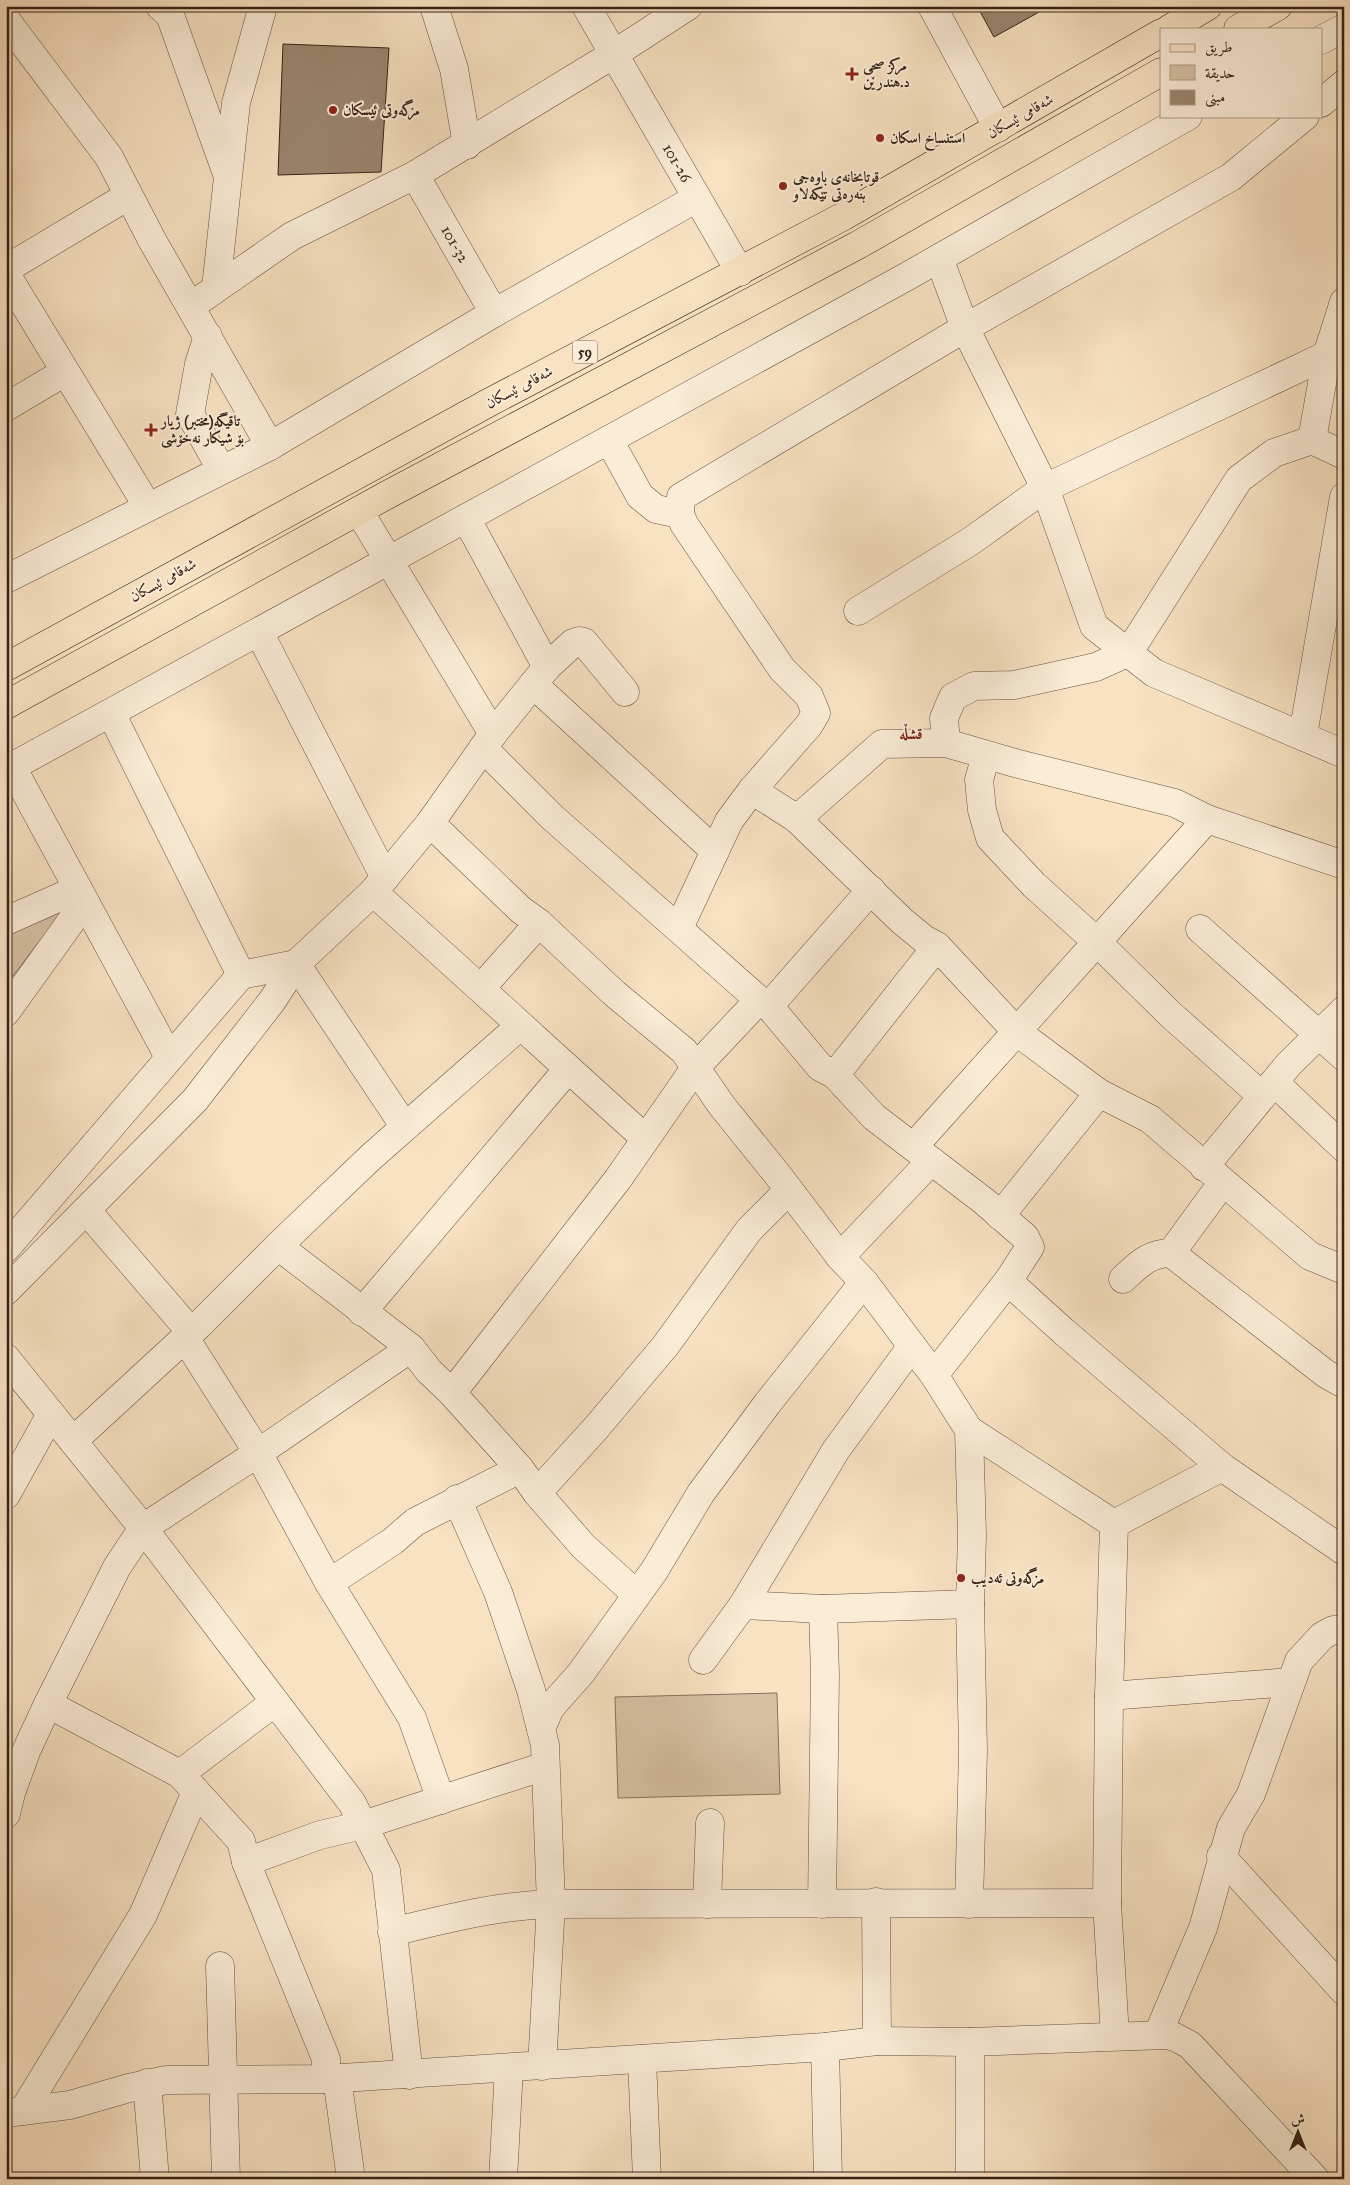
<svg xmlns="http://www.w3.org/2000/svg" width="1350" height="2185" viewBox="0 0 1350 2185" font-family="'IM FELL Great Primer',Amiri,serif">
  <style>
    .green { fill: #d7c1a5; stroke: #86725e }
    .building { fill: #9b8670; stroke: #362217 }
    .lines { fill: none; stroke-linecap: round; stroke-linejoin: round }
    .minor-casing { stroke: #665242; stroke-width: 29 }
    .major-casing { stroke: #362217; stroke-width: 29 }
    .minor { stroke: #faecd7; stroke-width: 28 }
    .major { stroke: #f8e2c2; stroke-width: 28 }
    .poi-dot { fill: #8f2418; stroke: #faecd7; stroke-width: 2 }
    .labels { text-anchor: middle; stroke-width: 4; stroke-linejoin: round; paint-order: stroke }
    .shield { fill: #faecd7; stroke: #715f51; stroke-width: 1 }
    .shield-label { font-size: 14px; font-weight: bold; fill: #362217 }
    .poi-label { font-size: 15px; font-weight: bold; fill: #362217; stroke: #faecd7; text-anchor: start }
    .street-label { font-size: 15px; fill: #362217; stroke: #faecd7 }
    .neighbourhood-label { font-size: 16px; font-weight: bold; fill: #7a1f14; stroke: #faecd7 }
  </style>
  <rect width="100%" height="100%" fill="#f8e2c2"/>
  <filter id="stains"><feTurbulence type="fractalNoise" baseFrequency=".004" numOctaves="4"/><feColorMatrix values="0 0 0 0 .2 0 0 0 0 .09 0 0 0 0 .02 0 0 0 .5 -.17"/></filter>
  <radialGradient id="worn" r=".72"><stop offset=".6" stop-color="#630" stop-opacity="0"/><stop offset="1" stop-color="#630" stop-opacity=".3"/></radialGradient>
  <g class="green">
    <path d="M 61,912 L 61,913 L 6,985 L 6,936 Z"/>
    <path d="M 777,1693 L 780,1794 L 618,1798 L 615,1697 Z"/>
  </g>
  <g class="building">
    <path d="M 977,6 L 1050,6 L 994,37 Z"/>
    <path d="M 283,44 L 389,48 L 381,172 L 278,175 Z"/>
  </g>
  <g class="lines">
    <g class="minor-casing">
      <g id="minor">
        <path d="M 160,6 L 170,15 L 226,171"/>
        <path d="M 434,6 L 454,69 L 467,145"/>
        <path d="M 586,6 L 740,272"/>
        <path d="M 932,6 L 998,128"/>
        <path d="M 6,20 L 109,157 L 152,240 L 270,446"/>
        <path d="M 1321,40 L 1344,28"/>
        <path d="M 1321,103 L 1344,84"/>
        <path d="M 415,175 L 494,313"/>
        <path d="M 939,258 L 965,328 L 1045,488 L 1094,626 L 1154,673 L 1344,754"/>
        <path d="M 6,269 L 128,196"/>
        <path d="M 6,274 L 148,507"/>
        <path d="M 216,288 L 236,103 L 263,6"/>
        <path d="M 191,306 L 292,236 L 415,175 L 614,54 L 688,6"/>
        <path d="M 208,336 L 199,364 L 190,414 L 221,469"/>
        <path d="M 6,407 L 65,372"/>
        <path d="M 609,440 L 640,496 L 656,509 L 680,514"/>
        <path d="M 1312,440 L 1327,355 L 1344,302"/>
        <path d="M 359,511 L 493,734"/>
        <path d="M 466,518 L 547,667"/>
        <path d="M 6,579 L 270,446 L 494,313 L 697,198"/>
        <path d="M 858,611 L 971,541 L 1045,488 L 1327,355"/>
        <path d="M 259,632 L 385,878"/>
        <path d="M 533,684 L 715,851"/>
        <path d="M 111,713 L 241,975"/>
        <path d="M 1303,735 L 1344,497"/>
        <path d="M 946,743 L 944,718 L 953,697 L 974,686 L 1014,685 L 1096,667 L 1129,652 L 1239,479 L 1274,453 L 1312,440 L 1344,455"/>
        <path d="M 483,748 L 552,817 L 759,1000 L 769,1006 L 820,1067 L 835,1075 L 874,1117 L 985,1202 L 1025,1237 L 1030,1247 L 1008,1281 L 934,1375"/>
        <path d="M 986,755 L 979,780 L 982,810 L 990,838 L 1034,885 L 1096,941 L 1170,1014 L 1262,1096"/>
        <path d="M 12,767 L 169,1057"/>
        <path d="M 6,770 L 906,277 L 1188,116"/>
        <path d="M 752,790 L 797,819 L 902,921 L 924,939 L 937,946 L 1017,1032 L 1099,1093 L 1150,1119 L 1310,1256 L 1344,1270"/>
        <path d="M 797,819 L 882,744 L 946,743 L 1015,763 L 1175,803 L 1207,819 L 1344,865"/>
        <path d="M 430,823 L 521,910 L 539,923 L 615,994 L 684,1051 L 722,1106 L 777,1174 L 840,1257 L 864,1282 L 934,1375 L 969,1430 L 972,1535 L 970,1604 L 973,1751 L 969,1904"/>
        <path d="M 373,892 C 464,973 554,1056 645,1138"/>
        <path d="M 6,921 L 78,889"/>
        <path d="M 679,928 L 729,821 L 752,790 L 809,725 L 816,713 L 809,696 L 782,669 L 684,524 L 680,514 L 681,497 L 965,328 L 1231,177 L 1305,116"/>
        <path d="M 1200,929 L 1344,1057"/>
        <path d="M 481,988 L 539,923"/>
        <path d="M 769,1006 L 871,890"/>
        <path d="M 6,1012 L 85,902"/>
        <path d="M 835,1075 L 937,946"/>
        <path d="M 1274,1082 L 1344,1148"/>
        <path d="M 914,1146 L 1207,819"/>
        <path d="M 1204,1167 L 1289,1064 L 1344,1010"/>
        <path d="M 86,1210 L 191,1332"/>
        <path d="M 1000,1216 L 1099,1093"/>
        <path d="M 278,1246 L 411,1348 L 429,1371 L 452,1393 L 520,1469 L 537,1493 L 583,1546 L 636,1594"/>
        <path d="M 6,1248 L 241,975 L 296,964 L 405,1127"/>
        <path d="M 1171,1253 L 1326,1374 L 1344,1384"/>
        <path d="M 840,1257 L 931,1161"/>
        <path d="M 1123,1279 C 1138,1265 1149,1253 1171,1253 L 1223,1182"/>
        <path d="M 1008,1281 L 1063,1331 L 1222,1467 L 1344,1551"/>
        <path d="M 6,1291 L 195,1100 L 272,1001 L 296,964 L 373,892 L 430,823 L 493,734 L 547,667 L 573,643 L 579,641 L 584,642 L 625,692"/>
        <path d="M 362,1312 L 568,1069"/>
        <path d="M 185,1338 L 258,1453 L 329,1583 L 412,1718 L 441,1800"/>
        <path d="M 6,1358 L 143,1528 L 352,1803 L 386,1870 L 409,2075"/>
        <path d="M 452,1393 L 618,1179 L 695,1068 L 759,1000"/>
        <path d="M 969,1430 L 1114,1524"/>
        <path d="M 73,1441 L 199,1325 L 278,1246 L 371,1157 L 520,1026"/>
        <path d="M 537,1493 L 596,1428 L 666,1345 L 749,1230 L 788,1191"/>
        <path d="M 6,1495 L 51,1414"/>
        <path d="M 457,1499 L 498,1592 L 531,1690 L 545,1745 L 551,1904 L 542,2066"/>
        <path d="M 329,1583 L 393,1541 L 415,1522 L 520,1469"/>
        <path d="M 743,1605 L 823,1609 L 970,1604"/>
        <path d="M 703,1660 L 743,1605 L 836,1450 L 912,1346"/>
        <path d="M 1109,1696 L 1291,1682"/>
        <path d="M 48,1704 L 180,1774 L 241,1841 L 246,1862 L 326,2059 L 326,2079"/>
        <path d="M 541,1729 L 550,1708 L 581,1673 L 654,1571 L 701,1493 L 767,1404 L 864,1282"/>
        <path d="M 180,1774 L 275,1702"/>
        <path d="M 6,1814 L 11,1793 L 27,1749 L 48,1704 L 117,1567 L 143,1528 L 258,1453 L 411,1348"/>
        <path d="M 1221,1856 L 1344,1991"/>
        <path d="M 246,1862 L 320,1835 L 363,1825 L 545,1766"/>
        <path d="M 876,1902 L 877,2041"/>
        <path d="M 707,1904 L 710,1823"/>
        <path d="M 822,1904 L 825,1675 L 823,1609"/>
        <path d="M 392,1932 C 446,1919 495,1906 551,1904 L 1107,1903"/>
        <path d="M 220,1966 L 226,2179"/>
        <path d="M 1158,2034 L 1203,1928 L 1231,1828 L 1251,1794 L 1299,1661 L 1322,1636 L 1333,1630 L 1344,1630"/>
        <path d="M 1115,2036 L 1107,1903 L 1109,1696 L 1114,1524 L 1222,1467"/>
        <path d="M 970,2042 L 970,2179"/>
        <path d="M 825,2047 L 828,2179"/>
        <path d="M 642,2059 L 647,2179"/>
        <path d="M 337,2078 L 351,2179"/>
        <path d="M 147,2083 L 155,2179"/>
        <path d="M 23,2111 L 143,1915 L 196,1792"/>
        <path d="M 6,2113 L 70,2105 L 129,2088 L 166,2080 L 326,2079 L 825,2047 L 877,2041 L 970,2042 L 1166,2035 L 1175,2037 L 1190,2045 L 1315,2179"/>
        <path d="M 503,2179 L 509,2068"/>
      </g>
    </g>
    <g class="major-casing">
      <g id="major">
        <path d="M 1169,29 L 1208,6"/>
        <path d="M 1238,29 L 1278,6"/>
        <path d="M 6,667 L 490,402 L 844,216 L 1161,33"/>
        <path d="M 6,705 L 387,495 L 858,245 L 1161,72"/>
      </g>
    </g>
    <use href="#minor" class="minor"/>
    <use href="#major" class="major"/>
  </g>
  <g class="poi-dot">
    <path d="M849.5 66.5h5v5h5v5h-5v5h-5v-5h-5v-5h5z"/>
    <circle cx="333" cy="110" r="5"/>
    <circle cx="880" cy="138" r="5"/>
    <circle cx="783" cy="186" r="5"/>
    <path d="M148.5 422.5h5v5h5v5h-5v5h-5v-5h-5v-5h5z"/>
    <circle cx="961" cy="1578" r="5"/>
  </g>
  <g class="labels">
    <rect class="shield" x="572.5" y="340.5" width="25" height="23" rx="4"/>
    <g class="shield-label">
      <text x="585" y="357">59</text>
    </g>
    <g class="poi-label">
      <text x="863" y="70">مرکز صحی<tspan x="863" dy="17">د.هندرێن</tspan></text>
      <text x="343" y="115">مزگەوتی ئیسکان</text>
      <text x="890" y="143">استنساخ اسکان</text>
      <text x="793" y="182">قوتابخانه‌ی باوه‌جی<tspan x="793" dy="17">بنه‌ره‌تی تێكه‌لاو</tspan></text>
      <text x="161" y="426">تاقیگە(مختبر) ژیار<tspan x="161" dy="17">بۆ شیکار نەخۆشی</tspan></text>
      <text x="971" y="1583">مزگەوتی ئەدیب</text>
    </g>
    <g class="street-label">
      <text transform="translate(1020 116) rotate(-30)" y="5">شەقامی ئیسکان</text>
      <text transform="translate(677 163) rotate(60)" y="5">101-26</text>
      <text transform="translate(455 244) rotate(60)" y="5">101-32</text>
      <text transform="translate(519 387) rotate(-28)" y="5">شەقامی ئیسکان</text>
      <text transform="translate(163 580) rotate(-29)" y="5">شەقامی ئیسکان</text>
    </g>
    <g class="neighbourhood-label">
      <text x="911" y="739">قشڵه‌</text>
    </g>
  </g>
  <rect width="1350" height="2185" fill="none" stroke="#f8e2c2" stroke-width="25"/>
  <rect x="8" y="8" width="1335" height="2170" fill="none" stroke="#362217" stroke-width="2.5"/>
  <rect x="12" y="12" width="1325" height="2160" fill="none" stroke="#362217"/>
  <rect x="1160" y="28" width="162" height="90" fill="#faecd7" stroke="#ac9b8a"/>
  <rect x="1170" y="44" width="25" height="8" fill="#f8e2c2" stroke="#ac9b8a"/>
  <text x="1205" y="52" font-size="15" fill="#362217">طريق</text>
  <rect x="1170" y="65" width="25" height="15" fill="#d7c1a5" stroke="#ac9b8a"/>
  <text x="1205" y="78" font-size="15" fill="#362217">حديقة</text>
  <rect x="1170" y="90" width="25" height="15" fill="#9b8670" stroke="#ac9b8a"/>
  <text x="1205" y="102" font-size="15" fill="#362217">مبنى</text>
  <g transform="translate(1298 2132)" stroke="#faecd7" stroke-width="4" paint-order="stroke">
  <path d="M0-4L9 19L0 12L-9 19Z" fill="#362217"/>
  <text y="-8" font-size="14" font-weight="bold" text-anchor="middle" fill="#362217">ش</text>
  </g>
  <rect width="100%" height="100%" filter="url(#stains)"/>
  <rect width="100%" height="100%" fill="url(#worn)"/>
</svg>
